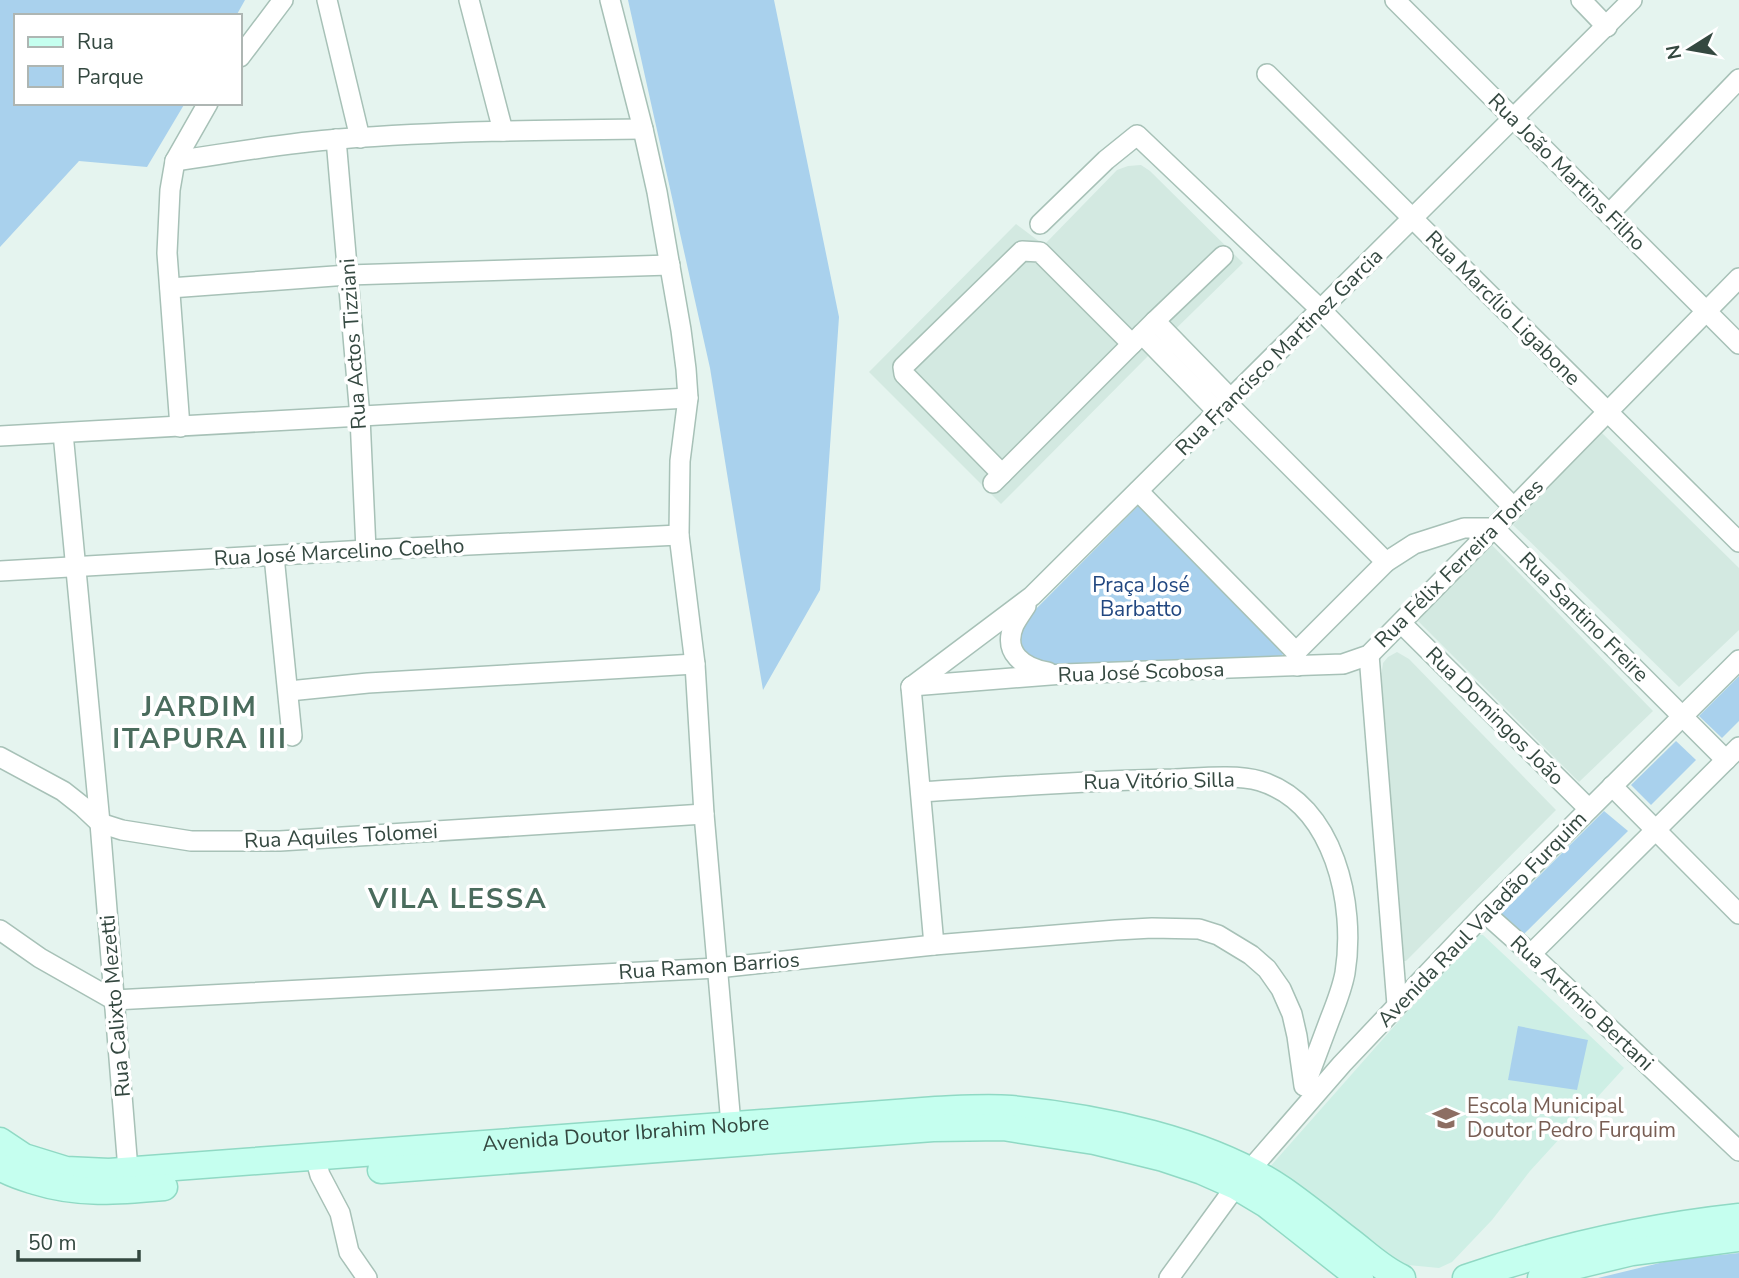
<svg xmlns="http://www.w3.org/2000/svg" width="1739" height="1278" viewBox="0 0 1739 1278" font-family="'Nunito Sans',sans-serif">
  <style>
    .residential { fill: #d3e9e1 }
    .education { fill: #ceefe5 }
    .green { fill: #a9d1ed }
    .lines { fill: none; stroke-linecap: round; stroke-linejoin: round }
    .minor-casing { stroke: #a7c1b7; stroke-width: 22 }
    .secondary-casing { stroke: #90d9c4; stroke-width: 29 }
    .minor { stroke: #fff; stroke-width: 19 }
    .secondary { stroke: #c5ffef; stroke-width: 26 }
    .labels { text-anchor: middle; stroke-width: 7; stroke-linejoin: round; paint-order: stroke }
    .street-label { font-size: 21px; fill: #344840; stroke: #fff }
    .park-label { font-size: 21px; fill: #214780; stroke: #fff }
    .education-label { font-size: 21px; fill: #785e54; stroke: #fff; text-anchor: start }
    .district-label { font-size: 28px; font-weight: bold; letter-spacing: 2px; fill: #4a6c5d; stroke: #fff }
  </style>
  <rect width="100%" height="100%" fill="#e5f4ef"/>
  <g class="residential">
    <path d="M 1141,165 L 1150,171 L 1243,263 L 1150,354 L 1001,504 L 869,372 L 1016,224 L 1044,245 L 1117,170 L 1128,166 Z"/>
    <path d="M 1601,432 L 1739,568 L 1739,630 L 1679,687 L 1513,525 Z"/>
    <path d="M 1489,542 L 1653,711 L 1579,782 L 1418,621 Z"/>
    <path d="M 1397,652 L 1409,659 L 1556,810 L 1406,961 L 1402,961 L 1398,954 L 1381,678 L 1383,663 L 1388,657 Z"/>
  </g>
  <path class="education" d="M 1478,935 L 1483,935 L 1624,1068 L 1530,1171 L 1492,1220 L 1452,1262 L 1439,1268 L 1408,1265 L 1383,1255 L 1269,1168 L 1473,937 Z"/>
  <g class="green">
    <path d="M 0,0 L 245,0 L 236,16 L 16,16 L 16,103 L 185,103 L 147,167 L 79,161 L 0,247 Z"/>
    <path d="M 628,0 L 774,0 L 839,317 L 820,590 L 763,690 L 740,554 L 710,368 Z"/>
    <path d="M 1142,502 L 1285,651 L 1281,657 L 1054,665 C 1026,658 1021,656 1020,625 Z"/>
    <path d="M 1739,676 L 1739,721 L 1722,738 L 1699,716 Z"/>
    <path d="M 1676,741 L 1696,760 L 1651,805 L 1631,785 Z"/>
    <path d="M 1604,811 L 1628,831 L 1523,935 L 1501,914 Z"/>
    <path d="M 1518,1026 L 1588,1040 L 1577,1090 L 1508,1080 Z"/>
    <path d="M 1739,1253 L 1739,1278 L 1598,1278 L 1672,1260 Z"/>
  </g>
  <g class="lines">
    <g class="minor-casing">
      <g id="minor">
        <path d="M 327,0 L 360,138"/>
        <path d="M 469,0 L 503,131"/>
        <path d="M 610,0 L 643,129 L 657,192 L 681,330 L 686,369 L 688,398 L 680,461 L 679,535 L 695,664 L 704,814 L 732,1136"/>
        <path d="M 1395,0 L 1739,344"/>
        <path d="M 1581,0 L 1607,27"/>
        <path d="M 240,57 L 283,0"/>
        <path d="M 1267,74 L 1739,542"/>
        <path d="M 336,139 L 360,417 L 366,550"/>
        <path d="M 175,161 C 230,153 284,143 339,139 C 441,131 542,130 643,129"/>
        <path d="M 1609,214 L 1739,79"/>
        <path d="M 1040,224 L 1106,160 L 1137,135 L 1321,310 L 1514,508"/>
        <path d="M 170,288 L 348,275 L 670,265"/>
        <path d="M 1155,321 L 1231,399"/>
        <path d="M 1142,334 L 1218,412"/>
        <path d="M 1227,403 L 1386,562"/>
        <path d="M 180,427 L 167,253 L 170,190 L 175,161 L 208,103"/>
        <path d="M 63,433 L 100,823 L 129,1182"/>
        <path d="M 0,436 L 688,398"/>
        <path d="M 1002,474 L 904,374 L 903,367 L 1022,251 L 1040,252 L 1132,344"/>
        <path d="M 993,483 L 1155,321 L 1223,256"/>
        <path d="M 1138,491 L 1296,652 L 1297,666"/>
        <path d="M 274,556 L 292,736"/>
        <path d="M 0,571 L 366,550 L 679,535"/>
        <path d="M 1026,606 C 1022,612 1017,619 1014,625 C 1002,653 1024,668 1048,672"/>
        <path d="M 1401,623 L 1589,809"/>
        <path d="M 1296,652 L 1386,562 L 1414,544 L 1464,528 L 1494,528 L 1726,760"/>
        <path d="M 1369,655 L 1397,1005"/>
        <path d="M 912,686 L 1063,674 L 1343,664 L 1369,655 L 1739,278"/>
        <path d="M 911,687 L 1032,596 L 1632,0"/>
        <path d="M 911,687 L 934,945"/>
        <path d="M 289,691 L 368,683 L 695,664"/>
        <path d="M 0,757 L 63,791 L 82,806 L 100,823 L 122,830 L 191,841 L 280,841 L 704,814"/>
        <path d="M 1612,786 L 1739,914"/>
        <path d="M 921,792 C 1005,787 1090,780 1175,779 C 1199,778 1237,774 1260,781 C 1335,804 1356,905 1345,973 C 1342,989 1336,1004 1330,1019 C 1322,1040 1314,1062 1306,1083"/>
        <path d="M 1485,913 L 1531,954 L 1739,1151"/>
        <path d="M 0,930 L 40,958 L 114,1000 L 717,968 L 934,945 L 1116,930 L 1152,928 L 1199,929 L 1218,935 L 1251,955 L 1267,969 L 1281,989 L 1292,1014 L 1297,1036 L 1304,1086"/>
        <path d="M 1531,954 L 1739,747"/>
        <path d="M 315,1157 L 320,1175 L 340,1213 L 349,1252 L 367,1278"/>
        <path d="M 1169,1278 L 1236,1186 L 1342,1064 L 1485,913 L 1739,660"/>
      </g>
    </g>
    <g class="secondary-casing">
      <g id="secondary">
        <path id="s1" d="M 0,1141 L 24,1157 L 66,1170 L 109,1172 L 936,1110 C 961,1109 986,1107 1011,1109 C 1097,1117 1210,1140 1283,1190 C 1306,1206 1328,1224 1350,1241 C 1367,1254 1382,1269 1402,1278"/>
        <path d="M 0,1167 C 11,1174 22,1177 35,1181 C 79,1195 119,1191 164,1187"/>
        <path d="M 381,1170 L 933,1128 L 1003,1127 L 1094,1141 L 1163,1158 L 1202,1171 L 1236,1186 L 1266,1204 L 1360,1278"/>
        <path d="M 1466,1278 C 1554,1248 1647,1227 1739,1217"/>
        <path d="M 1541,1278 L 1578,1265 L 1632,1252 L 1739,1238"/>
      </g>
    </g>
    <use href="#minor" class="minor"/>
    <use href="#secondary" class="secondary"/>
  </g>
  <defs>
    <g id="school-bare" transform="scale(2.1)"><path d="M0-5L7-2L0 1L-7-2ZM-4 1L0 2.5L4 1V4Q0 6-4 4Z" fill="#8d6e63" stroke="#fff" stroke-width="2.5" paint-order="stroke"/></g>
  </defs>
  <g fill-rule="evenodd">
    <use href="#school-bare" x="1446" y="1118"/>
  </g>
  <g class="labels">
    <g class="street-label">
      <text transform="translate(1567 172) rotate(45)" y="7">Rua João Martins Filho</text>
      <text transform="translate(1503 308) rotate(45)" y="7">Rua Marcílio Ligabone</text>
      <text transform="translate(353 344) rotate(-94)" y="7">Rua Actos Tizziani</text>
      <text transform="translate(1279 352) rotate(-45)" y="7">Rua Francisco Martinez Garcia</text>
      <text transform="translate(339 552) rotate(-3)" y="7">Rua José Marcelino Coelho</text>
      <text transform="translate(1459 563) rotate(-45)" y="7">Rua Félix Ferreira Torres</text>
      <text transform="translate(1584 617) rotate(45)" y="7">Rua Santino Freire</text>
      <text transform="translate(1141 672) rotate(-2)" y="7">Rua José Scobosa</text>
      <text transform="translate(1495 716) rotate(45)" y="7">Rua Domingos João</text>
      <text transform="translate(1159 781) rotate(-1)" y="7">Rua Vitório Silla</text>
      <text transform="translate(341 836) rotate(-3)" y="7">Rua Aquiles Tolomei</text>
      <text transform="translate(1482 919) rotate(-46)" y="7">Avenida Raul Valadão Furquim</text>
      <text transform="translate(709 966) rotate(-4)" y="7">Rua Ramon Barrios</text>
      <text transform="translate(1582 1003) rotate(43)" y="7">Rua Artímio Bertani</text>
      <text transform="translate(115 1006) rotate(-95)" y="7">Rua Calixto Mezetti</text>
      <text dy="7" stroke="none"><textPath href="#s1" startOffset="634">Avenida Doutor Ibrahim Nobre</textPath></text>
    </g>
    <g class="park-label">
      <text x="1141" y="592">Praça José<tspan x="1141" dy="24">Barbatto</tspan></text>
    </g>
    <g class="education-label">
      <text x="1467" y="1113">Escola Municipal<tspan x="1467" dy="24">Doutor Pedro Furquim</tspan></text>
    </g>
    <g class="district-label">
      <text x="200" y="716">JARDIM<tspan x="200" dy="32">ITAPURA III</tspan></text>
      <text x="458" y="908">VILA LESSA</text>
    </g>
  </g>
  <rect x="14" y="14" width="228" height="91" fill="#ffffff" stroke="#aeb6b3" stroke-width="2"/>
  <rect x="28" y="37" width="35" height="10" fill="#c5ffef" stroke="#aeb6b3" stroke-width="2"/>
  <text x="77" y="49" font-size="21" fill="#344840">Rua</text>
  <rect x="28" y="66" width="35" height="21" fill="#a9d1ed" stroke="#aeb6b3" stroke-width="2"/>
  <text x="77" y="84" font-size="21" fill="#344840">Parque</text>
  <g transform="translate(1690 49) rotate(259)" stroke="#ffffff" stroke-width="5" paint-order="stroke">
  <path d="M0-5L12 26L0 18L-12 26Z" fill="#344840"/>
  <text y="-10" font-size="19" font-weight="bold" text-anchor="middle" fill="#344840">N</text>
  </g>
  <path d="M18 1250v10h121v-10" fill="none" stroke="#344840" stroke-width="3.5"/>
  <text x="28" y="1250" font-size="21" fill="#344840" stroke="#ffffff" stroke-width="5" paint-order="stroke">50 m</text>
</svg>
